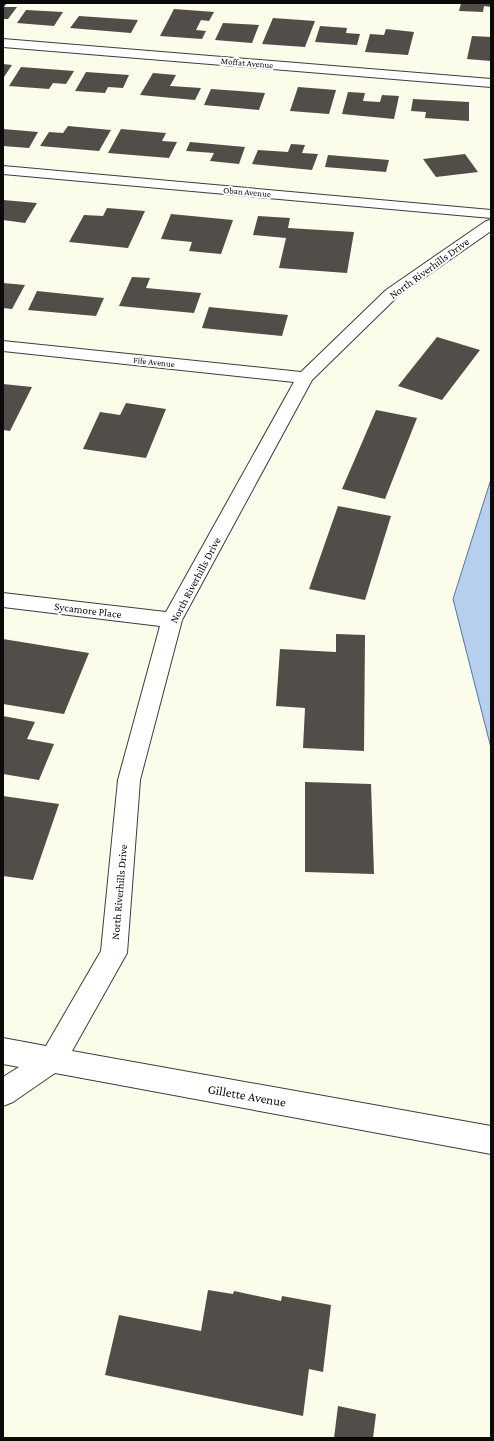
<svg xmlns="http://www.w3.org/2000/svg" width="494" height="1441" viewBox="0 0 494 1441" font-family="'Crimson Pro',serif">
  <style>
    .water { fill: #b6cfed; stroke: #4778b9 }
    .building { fill: #514d48 }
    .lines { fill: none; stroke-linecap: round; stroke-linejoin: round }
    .minor-casing { stroke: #3d3d3d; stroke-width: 2 }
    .minor { fill: #fff; fill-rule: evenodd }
    .labels { text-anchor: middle; stroke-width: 4; stroke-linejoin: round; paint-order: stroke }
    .far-street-label { font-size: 9px; fill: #0a0a0a; stroke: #fff }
    .street-label { font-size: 11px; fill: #0a0a0a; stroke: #fff }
    .near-street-label { font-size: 13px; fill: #0a0a0a; stroke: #fff }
  </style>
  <rect width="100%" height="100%" fill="#fcfcea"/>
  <path class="water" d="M 491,479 L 491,748 L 453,599 Z"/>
  <g class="building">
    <path d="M 3,3 L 7,3 L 4,7 L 17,7 L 8,19 L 3,19 Z"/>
    <path d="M 461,3 L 491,3 L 491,7 L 484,6 L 483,12 L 459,11 Z"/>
    <path d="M 174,9 L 214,12 L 209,21 L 201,20 L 196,30 L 206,31 L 202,39 L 160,36 Z"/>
    <path d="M 26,10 L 63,12 L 54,26 L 17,23 Z"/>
    <path d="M 79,16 L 138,20 L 131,33 L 70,28 Z"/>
    <path d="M 273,18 L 315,21 L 305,47 L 262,44 Z"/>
    <path d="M 223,23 L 259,25 L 252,43 L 215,40 Z"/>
    <path d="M 320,26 L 347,28 L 346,33 L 360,34 L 357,45 L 315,42 Z"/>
    <path d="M 386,29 L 414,32 L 408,55 L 365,52 L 370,34 L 384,35 Z"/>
    <path d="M 472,36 L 491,37 L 491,61 L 467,59 Z"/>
    <path d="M 3,64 L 12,65 L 4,77 L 3,77 Z"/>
    <path d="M 21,67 L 74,71 L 66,84 L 53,83 L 49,89 L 9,86 Z"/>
    <path d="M 86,72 L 129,75 L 123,88 L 108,87 L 105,93 L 75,91 Z"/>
    <path d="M 153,73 L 176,75 L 170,86 L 201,88 L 195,100 L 140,95 Z"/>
    <path d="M 298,87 L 336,90 L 329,114 L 290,111 Z"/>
    <path d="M 211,89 L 265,93 L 259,110 L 204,105 Z"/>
    <path d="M 348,92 L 365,93 L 363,101 L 380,102 L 382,95 L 399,96 L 394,119 L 342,114 Z"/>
    <path d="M 413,99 L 469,102 L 469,121 L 425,118 L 426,112 L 411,111 Z"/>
    <path d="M 68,126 L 111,130 L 99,151 L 40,146 L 49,132 L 63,133 Z"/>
    <path d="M 3,129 L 38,132 L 29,148 L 3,146 Z"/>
    <path d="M 121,129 L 166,133 L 162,141 L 177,142 L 169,158 L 108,153 Z"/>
    <path d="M 190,142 L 245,147 L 239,164 L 210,161 L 214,153 L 186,151 Z"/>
    <path d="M 291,144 L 305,145 L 302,153 L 318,154 L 312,170 L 252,164 L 258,150 L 288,152 Z"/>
    <path d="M 465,154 L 478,172 L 436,177 L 423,159 Z"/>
    <path d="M 328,155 L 389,160 L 386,172 L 325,167 Z"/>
    <path d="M 3,200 L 37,203 L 25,223 L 3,220 Z"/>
    <path d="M 107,208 L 145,211 L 128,248 L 69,242 L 84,215 L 103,216 Z"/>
    <path d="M 171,214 L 233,220 L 221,254 L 189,251 L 192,242 L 161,239 Z"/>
    <path d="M 258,216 L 290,218 L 288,228 L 354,232 L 347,273 L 279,268 L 286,238 L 253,235 Z"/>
    <path d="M 132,277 L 150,278 L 146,288 L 201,293 L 194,313 L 119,306 Z"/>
    <path d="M 3,283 L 25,285 L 12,309 L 3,308 Z"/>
    <path d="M 37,291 L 104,298 L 96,316 L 28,310 Z"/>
    <path d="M 209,307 L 288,315 L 282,336 L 202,328 Z"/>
    <path d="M 437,337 L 480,350 L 442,400 L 398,386 Z"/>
    <path d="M 3,384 L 32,387 L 10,431 L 3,430 Z"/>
    <path d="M 126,403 L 166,409 L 146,458 L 83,449 L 100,412 L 120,415 Z"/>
    <path d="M 376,410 L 417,418 L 385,499 L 342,489 Z"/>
    <path d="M 338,506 L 391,516 L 365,600 L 309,589 Z"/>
    <path d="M 336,634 L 365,635 L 364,751 L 303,748 L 305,708 L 276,706 L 280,649 L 336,652 Z"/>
    <path d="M 3,639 L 89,653 L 64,714 L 3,704 Z"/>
    <path d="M 3,716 L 35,722 L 27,739 L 54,744 L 39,780 L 3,774 Z"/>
    <path d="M 305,782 L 371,784 L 374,874 L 305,872 Z"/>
    <path d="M 3,796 L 59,804 L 33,880 L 3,876 Z"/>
    <path d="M 208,1290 L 233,1294 L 234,1291 L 281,1301 L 282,1296 L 331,1305 L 323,1372 L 309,1369 L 303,1416 L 105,1375 L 119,1315 L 201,1331 Z"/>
    <path d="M 338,1406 L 376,1414 L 373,1438 L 334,1438 Z"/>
  </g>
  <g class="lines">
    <g class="minor-casing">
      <g id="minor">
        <path d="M 3,39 L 491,79 L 491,87 L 3,47 Z"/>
        <path d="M 3,166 L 491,210 L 491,218 L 3,174 Z"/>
        <path d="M 491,220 L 491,231 L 398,296 L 312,380 L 182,620 L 140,780 L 127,953 L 72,1051 L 491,1126 L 491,1154 L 55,1073 L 13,1102 L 3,1106 L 3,1077 L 19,1067 L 3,1064 L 3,1038 L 46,1046 L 101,951 L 118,780 L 160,626 L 3,607 L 3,593 L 166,612 L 294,382 L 3,351 L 3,341 L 301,372 L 386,290 L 486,221 Z"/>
      </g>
    </g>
    <use href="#minor" class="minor"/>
  </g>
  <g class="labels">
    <g class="far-street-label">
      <text transform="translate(247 63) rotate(5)" y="3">Moffat Avenue</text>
      <text transform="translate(247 192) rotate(5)" y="3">Oban Avenue</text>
      <text transform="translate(154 362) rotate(6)" y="3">Fife Avenue</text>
    </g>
    <g class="street-label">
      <text transform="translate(429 268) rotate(-36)" y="4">North Riverhills Drive</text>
      <text transform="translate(195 580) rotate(-62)" y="4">North Riverhills Drive</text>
      <text transform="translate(88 610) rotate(7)" y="4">Sycamore Place</text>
      <text transform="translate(119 892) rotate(-85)" y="4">North Riverhills Drive</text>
    </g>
    <g class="near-street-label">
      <text transform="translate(247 1095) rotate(10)" y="5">Gillette Avenue</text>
    </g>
  </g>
  <rect width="494" height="1441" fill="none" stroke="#0a0a0a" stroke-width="8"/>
</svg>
